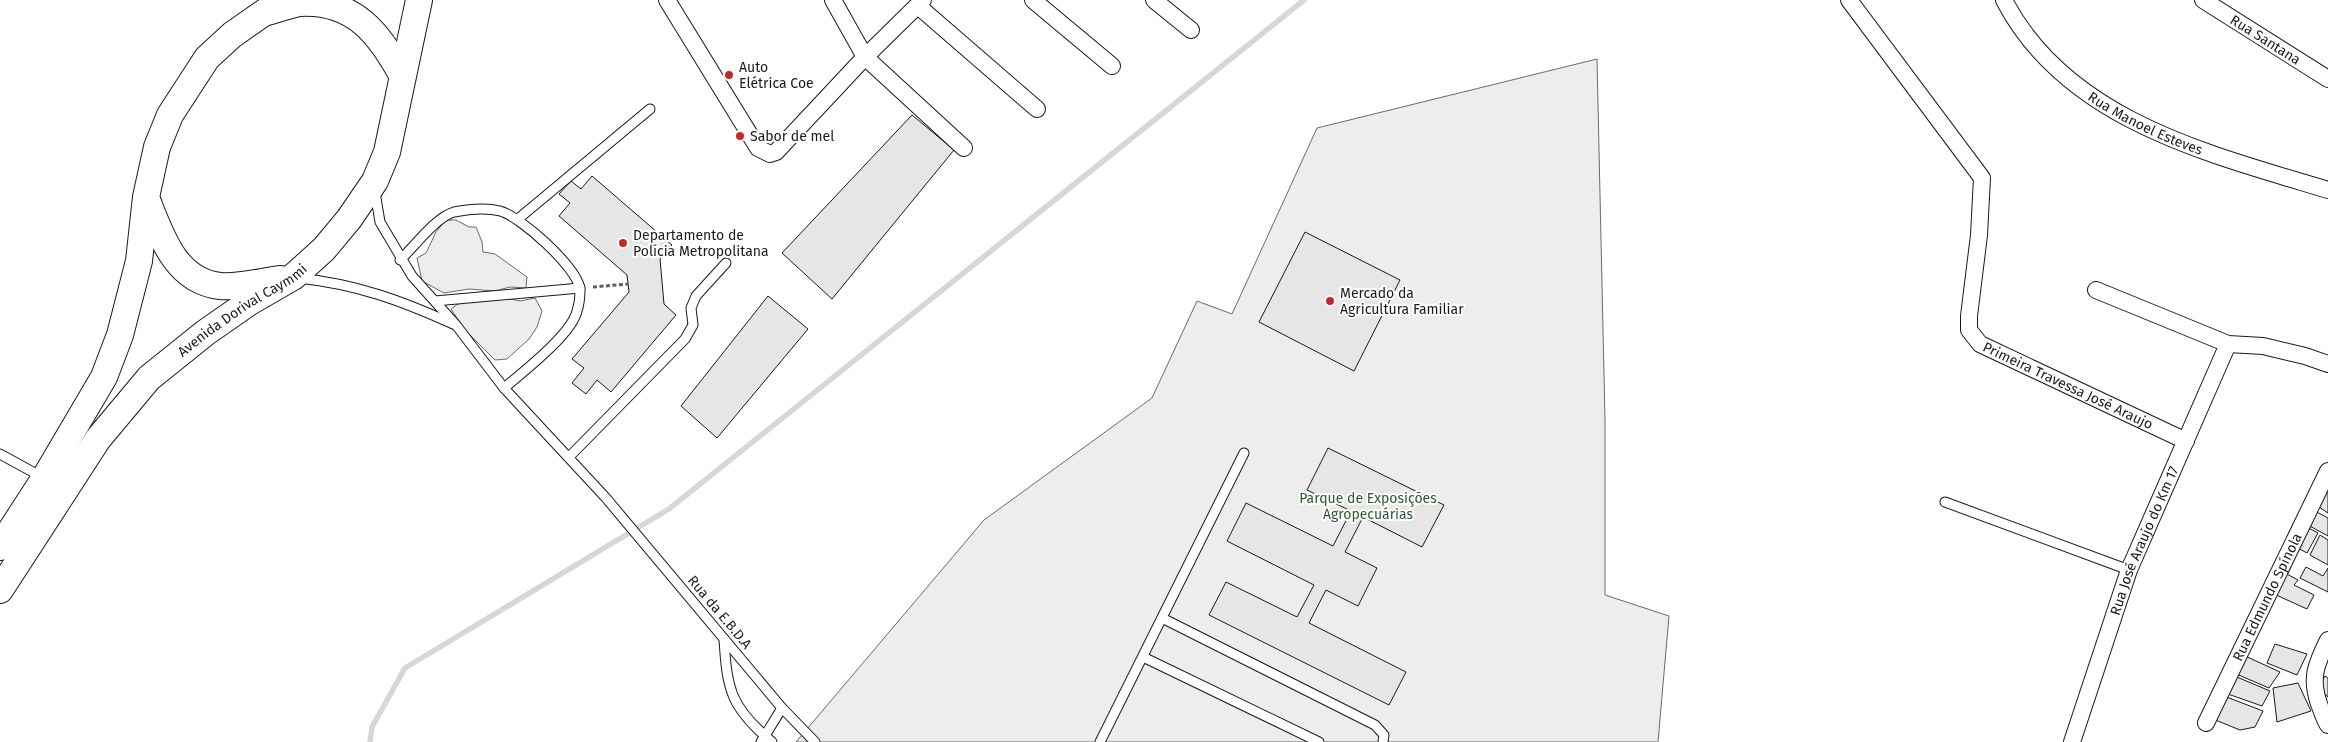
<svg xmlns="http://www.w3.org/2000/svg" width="2328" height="742" viewBox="0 0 2328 742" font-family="'Fira Sans',sans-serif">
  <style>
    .built { fill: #ededed; stroke: #6a6a6a }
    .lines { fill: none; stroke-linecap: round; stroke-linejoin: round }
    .stream { stroke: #d7d7d7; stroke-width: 5.5 }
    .building { fill: #e6e6e6; stroke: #1a1a1a }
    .service-casing { stroke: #1a1a1a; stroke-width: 11 }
    .minor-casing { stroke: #1a1a1a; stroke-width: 18 }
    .primary-casing { stroke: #1a1a1a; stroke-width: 28 }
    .path { stroke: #5f5f5f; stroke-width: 3; stroke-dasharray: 4 2.5; stroke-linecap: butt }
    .service { stroke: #fff; stroke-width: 9 }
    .minor { stroke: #fff; stroke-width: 16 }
    .primary { stroke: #fff; stroke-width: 26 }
    .poi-dot { fill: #c62828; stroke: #fff; stroke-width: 2 }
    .labels { text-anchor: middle; stroke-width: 4; stroke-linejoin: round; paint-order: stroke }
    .street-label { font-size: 14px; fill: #1a1a1a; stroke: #fff }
    .poi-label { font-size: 14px; fill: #1a1a1a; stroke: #fff; text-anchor: start }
    .park-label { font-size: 14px; fill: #2b5a34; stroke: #fff }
  </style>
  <rect width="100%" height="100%" fill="#fff"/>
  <g class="built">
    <path d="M 1597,59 L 1605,420 L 1605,595 L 1669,616 L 1658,742 L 796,742 L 984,520 L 1152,398 L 1197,301 L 1232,314 L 1317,128 Z"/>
    <path d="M 446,220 L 456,220 L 469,227 L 476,227 L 482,242 L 483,252 L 495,254 L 527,277 L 526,288 L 510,287 L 495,291 L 469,289 L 444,293 L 422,281 L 417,258 L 426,253 L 436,232 Z"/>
    <path d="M 535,298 L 542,311 L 537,327 L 529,339 L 507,359 L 495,360 L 465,330 L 451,309 L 458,304 L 472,301 L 510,299 L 520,301 Z"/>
  </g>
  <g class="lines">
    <path class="stream" d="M 370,742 L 372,727 L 405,668 L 669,509 L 1304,0"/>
  </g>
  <g class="building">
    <path d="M 912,115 L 954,150 L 832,299 L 782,253 Z"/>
    <path d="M 592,176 L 672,245 L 660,259 L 664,304 L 676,315 L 611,392 L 597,380 L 586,394 L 572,383 L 584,368 L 572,359 L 629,292 L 627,275 L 559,216 L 570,203 L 559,194 L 571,181 L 581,189 Z"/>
    <path d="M 1305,232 L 1400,280 L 1354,371 L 1259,322 Z"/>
    <path d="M 768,296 L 808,329 L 717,438 L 681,406 Z"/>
    <path d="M 1328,448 L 1444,505 L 1422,547 L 1363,517 L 1345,552 L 1377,568 L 1358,606 L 1326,590 L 1309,623 L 1406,672 L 1389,705 L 1209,615 L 1226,582 L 1297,617 L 1314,585 L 1227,541 L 1246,503 L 1333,546 L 1351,511 L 1307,490 Z"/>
    <path d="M 2325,488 L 2328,490 L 2328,513 L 2316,505 Z"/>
    <path d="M 2313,510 L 2328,518 L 2328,536 L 2306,524 Z"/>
    <path d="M 2305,526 L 2318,533 L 2307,553 L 2294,546 Z"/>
    <path d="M 2320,535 L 2328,540 L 2328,565 L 2310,555 Z"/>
    <path d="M 2306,567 L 2323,576 L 2328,568 L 2328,592 L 2300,578 Z"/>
    <path d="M 2283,572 L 2298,580 L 2294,585 L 2314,595 L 2307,609 L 2274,594 Z"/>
    <path d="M 2275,644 L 2307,654 L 2297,675 L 2267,663 Z"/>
    <path d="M 2243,655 L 2280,672 L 2269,688 L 2234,673 Z"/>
    <path d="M 2232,675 L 2270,691 L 2262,706 L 2225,693 Z"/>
    <path d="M 2325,676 L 2328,678 L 2328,697 L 2318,688 Z"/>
    <path d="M 2298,683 L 2311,711 L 2277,722 L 2273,688 Z"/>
    <path d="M 2224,696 L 2263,711 L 2255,727 L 2240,730 L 2213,719 Z"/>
  </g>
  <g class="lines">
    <g class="service-casing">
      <g id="service">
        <path d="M 375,192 L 380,222 L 412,276 L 456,325 L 504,388 L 606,498 L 782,708 L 815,742"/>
        <path d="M 518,219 L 650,109"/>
        <path d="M 400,260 C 415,246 436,217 454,212 C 469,209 485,207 500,211 C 520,216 577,267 580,289 C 580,295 579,305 577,311 C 572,334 523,372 504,388"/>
        <path d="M 298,278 C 356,284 400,300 453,324"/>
        <path d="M 435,301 L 580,288"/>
        <path d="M 0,454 L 42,477"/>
        <path d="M 569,457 L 685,339 L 693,325 L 691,308 L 696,296 L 726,263"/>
        <path d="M 1945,502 L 2129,570"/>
        <path d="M 1162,618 L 1375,725 L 1384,735 L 1383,742"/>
        <path d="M 724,639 C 727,690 731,708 772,742"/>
        <path d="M 1143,657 L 1319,742"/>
        <path d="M 761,742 L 782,708"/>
        <path d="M 1100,742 L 1244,453"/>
      </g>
    </g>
    <g class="minor-casing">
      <g id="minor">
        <path d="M 667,0 L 758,148 L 770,154 L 776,152 L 865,57 L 923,0"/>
        <path d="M 833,0 L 865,57 L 964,148"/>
        <path d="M 1033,0 L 1112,66"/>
        <path d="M 1154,0 L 1191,30"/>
        <path id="s1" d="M 1849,0 L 1982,178 L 1979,235 L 1969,316 L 1969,330 L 1980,344 L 2186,441"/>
        <path id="s2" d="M 2004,0 C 2066,120 2209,154 2328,190"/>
        <path id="s3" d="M 2203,0 L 2328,79"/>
        <path d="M 918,6 L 1037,109"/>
        <path d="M 2096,290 L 2228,344 L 2263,346 L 2305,356 L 2328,364"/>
        <path d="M 2328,640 C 2316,664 2310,678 2319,704 C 2322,711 2324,719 2328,725"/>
        <path id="s4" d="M 2206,723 L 2328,471"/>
        <path id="s5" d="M 2072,742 L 2129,570 L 2228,344"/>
      </g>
    </g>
    <g class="primary-casing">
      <g id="primary">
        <path d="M 267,12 C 278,9 289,5 300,3 C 355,0 380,35 402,75"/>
        <path d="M 147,200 C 161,235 175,281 220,286 C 239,288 262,281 281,279"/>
        <path d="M 0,547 L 44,479 L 104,377 L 120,335 L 139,261 L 146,197 L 157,147 L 170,115 L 207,58 L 232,35 L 282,0"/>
        <path id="s6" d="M 0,590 L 98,439 L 149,378 L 205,333 L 248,303 L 293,277 L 324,249 L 349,219 L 375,181 L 387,152 L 419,0"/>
      </g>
    </g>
    <path class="path" d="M 593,287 L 628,284"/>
    <use href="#service" class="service"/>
    <use href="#minor" class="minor"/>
    <use href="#primary" class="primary"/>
  </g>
  <g class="poi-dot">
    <circle cx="729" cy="75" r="5"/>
    <circle cx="740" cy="136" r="5"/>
    <circle cx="623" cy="243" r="5"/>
    <circle cx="1330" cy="301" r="5"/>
  </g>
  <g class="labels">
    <g class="street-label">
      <text dy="5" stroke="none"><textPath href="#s3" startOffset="74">Rua Santana</textPath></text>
      <text dy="5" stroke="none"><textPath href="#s2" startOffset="192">Rua Manoel Esteves</textPath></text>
      <text dy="5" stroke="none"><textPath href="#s6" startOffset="375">Avenida Dorival Caymmi</textPath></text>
      <text dy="5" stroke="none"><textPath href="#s1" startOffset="490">Primeira Travessa José Araujo</textPath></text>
      <text dy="5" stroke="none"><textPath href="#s5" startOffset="214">Rua José Araujo do Km 17</textPath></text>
      <text dy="5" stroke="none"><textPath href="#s4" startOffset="140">Rua Edmundo Spínola</textPath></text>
      <text transform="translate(720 612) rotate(50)" y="5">Rua da E.B.D.A</text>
    </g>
    <g class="poi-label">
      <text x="739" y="72">Auto<tspan x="739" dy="16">Elétrica Coe</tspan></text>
      <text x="750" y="141">Sabor de mel</text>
      <text x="633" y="240">Departamento de<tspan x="633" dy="16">Polícia Metropolitana</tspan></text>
      <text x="1340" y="298">Mercado da<tspan x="1340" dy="16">Agricultura Familiar</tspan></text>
    </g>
    <g class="park-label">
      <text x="1368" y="503">Parque de Exposições<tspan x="1368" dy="16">Agropecuárias</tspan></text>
    </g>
  </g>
</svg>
